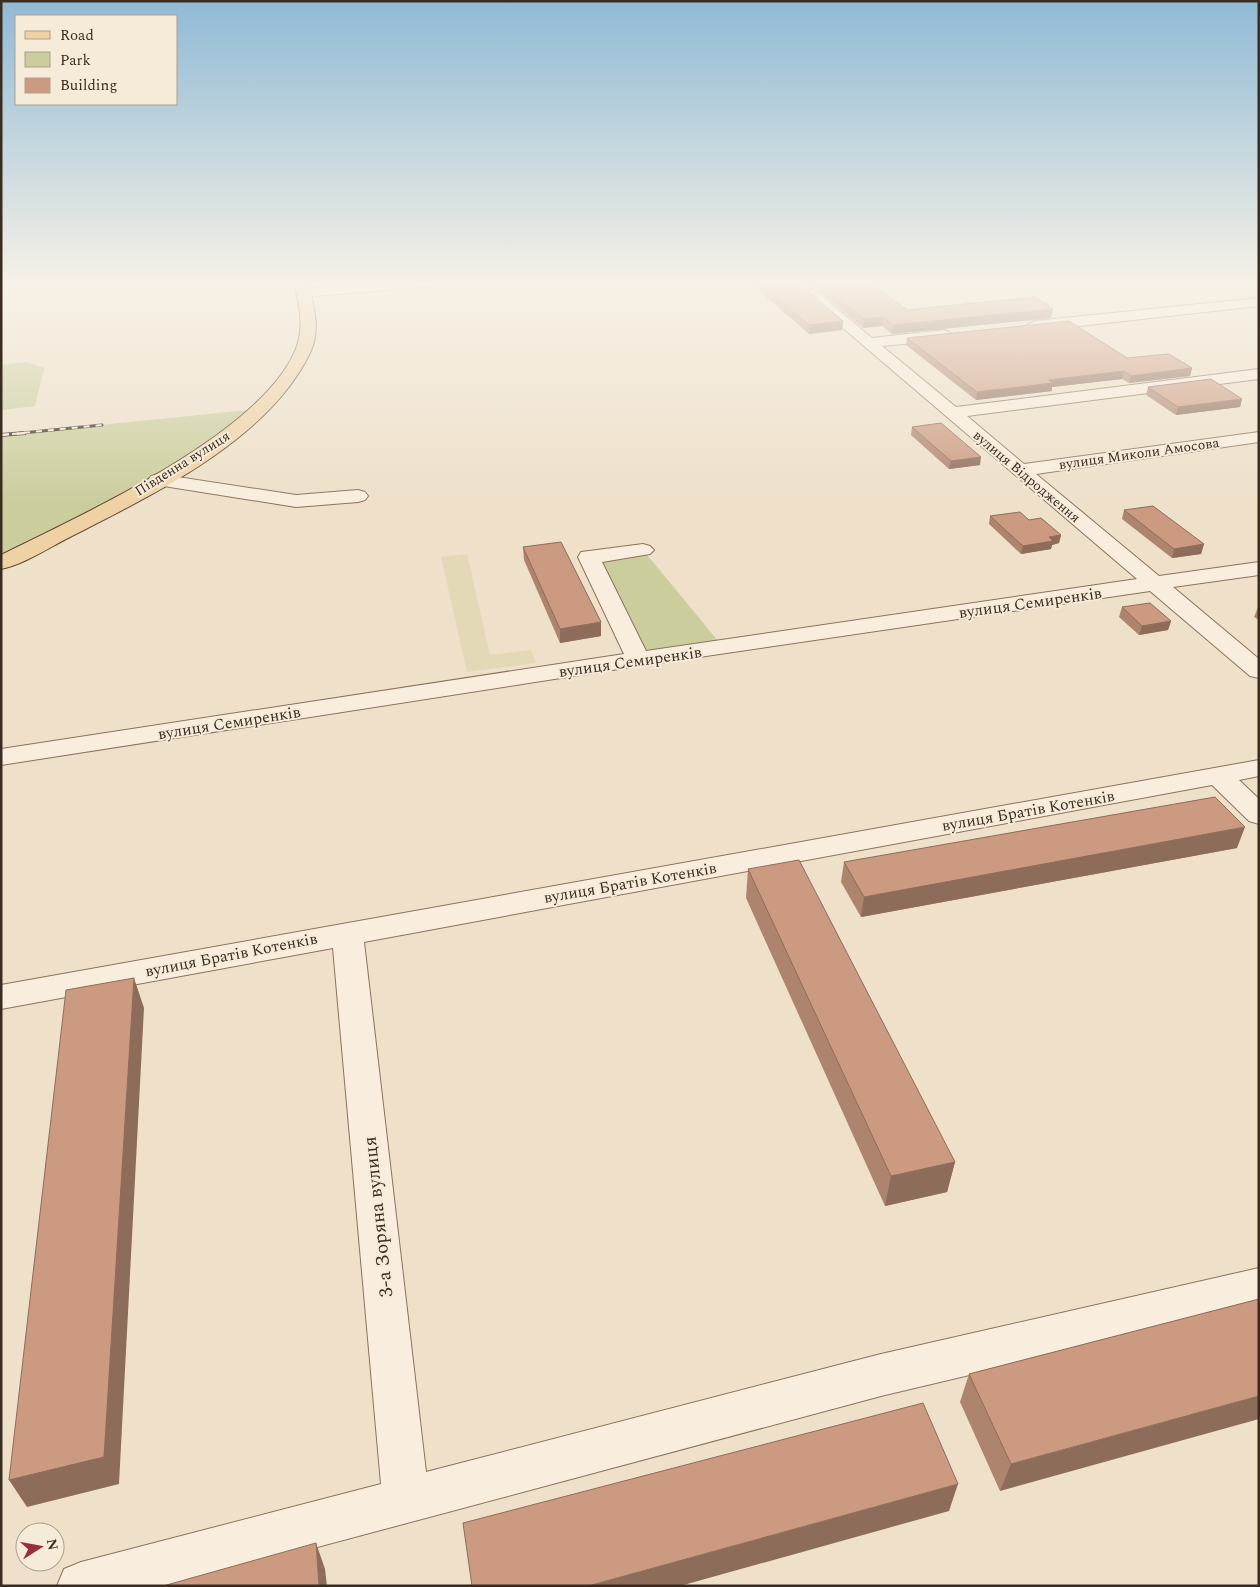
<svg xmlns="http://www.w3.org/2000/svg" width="1260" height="1587" viewBox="0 0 1260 1587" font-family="Spectral,serif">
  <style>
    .farmland { fill: #e4d9b7 }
    .green { fill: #cbcd9d }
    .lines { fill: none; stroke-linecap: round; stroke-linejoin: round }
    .minor-casing { stroke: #8b725e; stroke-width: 2 }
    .major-casing { stroke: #594132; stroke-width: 2 }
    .minor { fill: #f9eedd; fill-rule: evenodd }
    .major { fill: #efd2a3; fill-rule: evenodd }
    .rail-far1-casing { stroke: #3b2c21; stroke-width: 3 }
    .rail-casing { stroke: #3b2c21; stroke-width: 4 }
    .rail-far1 { stroke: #f6ebd9; stroke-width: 2; stroke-dasharray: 6; stroke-linecap: butt }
    .rail { stroke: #f6ebd9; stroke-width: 2.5; stroke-dasharray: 8; stroke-linecap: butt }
    .wall { fill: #af846e }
    .shaded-wall { fill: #8e6c5a }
    .building { fill: #cb9a80; stroke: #8e6c5a }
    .labels { text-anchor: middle; stroke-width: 4; stroke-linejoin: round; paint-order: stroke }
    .far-street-label { font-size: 14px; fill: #3b2c21; stroke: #f6ebd9 }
    .street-label { font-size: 16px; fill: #3b2c21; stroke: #f6ebd9 }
    .near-street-label { font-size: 19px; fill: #3b2c21; stroke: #f6ebd9 }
  </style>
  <rect width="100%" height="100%" fill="#eee0c9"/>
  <path class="farmland" d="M 467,554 L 490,655 L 531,650 L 536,663 L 467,672 L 441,557 Z"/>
  <g class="green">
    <path d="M 26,362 L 44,368 L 35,406 L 1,410 L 1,365 Z"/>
    <path d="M 259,409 L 230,433 L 1,563 L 1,435 Z"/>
    <path d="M 643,550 L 723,647 L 638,659 L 589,557 Z"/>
  </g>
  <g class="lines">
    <g class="minor-casing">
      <g id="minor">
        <path d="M 377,282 L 440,282 L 433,286 L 304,297 L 297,293 L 304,289 Z"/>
        <path d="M 789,282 L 805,282 L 872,338 L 944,330 L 949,332 L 952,335 L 949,338 L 944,340 L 882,346 L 956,407 L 1259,369 L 1259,379 L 967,416 L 1024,464 L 1259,432 L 1259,442 L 1036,474 L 1159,576 L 1259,562 L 1259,575 L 1173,587 L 1259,659 L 1259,678 L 1250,676 L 1150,591 L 638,666 L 1,765 L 1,749 L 624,654 L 578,557 L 581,552 L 589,551 L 643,544 L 650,546 L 654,550 L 650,554 L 602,562 L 646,651 L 1137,579 Z"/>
        <path d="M 1259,298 L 1259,306 L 1034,331 L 1026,326 L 1034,321 Z"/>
        <path d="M 158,474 L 296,495 L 358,490 L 365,492 L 368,496 L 365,500 L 358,502 L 296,507 L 151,484 L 148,480 L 151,476 Z"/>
        <path d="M 1259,760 L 1259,776 L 1239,780 L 1259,799 L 1259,824 L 1249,821 L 1212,785 L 364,942 L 426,1472 L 881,1354 L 1259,1268 L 1259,1306 L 881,1396 L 172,1586 L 57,1586 L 64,1569 L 81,1562 L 381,1484 L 333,948 L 1,1009 L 1,985 Z"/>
      </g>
    </g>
    <g class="major-casing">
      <path id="major" d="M 294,282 L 308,282 C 314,305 321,331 310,353 C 268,440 152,495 70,537 C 48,548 25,564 1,569 L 1,555 C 81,515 266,432 297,346 C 304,325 299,303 294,282 Z"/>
    </g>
    <use href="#minor" class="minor"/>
    <use href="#major" class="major"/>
    <g class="rail-far1-casing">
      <path id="rail-far1" d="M 12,434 L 102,425"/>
    </g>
    <g class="rail-casing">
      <path id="rail" d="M 1,435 L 25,433"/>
    </g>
    <use href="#rail-far1" class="rail-far1"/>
    <use href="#rail" class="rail"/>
  </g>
  <g class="wall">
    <path d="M 749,282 L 797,282 L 843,321 L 842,330 L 809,334 Z"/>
    <path d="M 808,282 L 870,282 L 907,310 L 1053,309 L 1051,318 L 892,334 L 882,326 L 863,328 Z"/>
    <path d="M 907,338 L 1127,358 L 1192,368 L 1190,376 L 1129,383 L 1122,379 L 1052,387 L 1052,391 L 976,400 L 906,345 Z"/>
    <path d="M 1148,387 L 1242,399 L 1240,407 L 1176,415 L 1146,395 Z"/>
    <path d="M 912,427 L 980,465 L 949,469 L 911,435 Z"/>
    <path d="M 1124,510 L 1204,544 L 1201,554 L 1172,558 L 1122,519 Z"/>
    <path d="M 990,516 L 1029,520 L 1061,535 L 1059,543 L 1052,545 L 1051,549 L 1021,554 L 989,524 Z"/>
    <path d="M 523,547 L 601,622 L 601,636 L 560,643 L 524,560 Z"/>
    <path d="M 1259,605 L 1259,620 L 1254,617 Z"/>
    <path d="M 1122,607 L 1171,621 L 1168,630 L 1139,635 L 1119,617 Z"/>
    <path d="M 1237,848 L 861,917 L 841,882 L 844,862 Z"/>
    <path d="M 748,869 L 955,1162 L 947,1192 L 885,1206 L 746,898 Z"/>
    <path d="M 1259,1299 L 1000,1491 L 960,1402 L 969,1374 Z"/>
  </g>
  <g class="shaded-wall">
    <path d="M 1053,309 L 1051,318 L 892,334 L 893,325 Z"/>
    <path d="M 883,317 L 882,326 L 863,328 L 864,319 Z"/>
    <path d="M 843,321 L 842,330 L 809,334 L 809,325 Z"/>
    <path d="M 1192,368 L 1190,376 L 1129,383 L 1131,376 Z"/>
    <path d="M 1124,371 L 1122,379 L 1052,387 L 1052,391 L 976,400 L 977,392 L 1049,380 Z"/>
    <path d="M 1242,399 L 1240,407 L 1176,415 L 1178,407 Z"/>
    <path d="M 981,457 L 980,465 L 949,469 L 951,461 Z"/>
    <path d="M 1061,535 L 1059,543 L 1052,545 L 1051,549 L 1021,554 L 1023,546 L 1049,537 Z"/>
    <path d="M 1204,544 L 1201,554 L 1172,558 L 1174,549 Z"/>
    <path d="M 1171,621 L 1168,630 L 1139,635 L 1142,626 Z"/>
    <path d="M 601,622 L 601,636 L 560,643 L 560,629 Z"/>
    <path d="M 1245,827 L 1237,848 L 861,917 L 864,897 Z"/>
    <path d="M 134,978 L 144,1008 L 119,1484 L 27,1507 L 9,1480 Z"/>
    <path d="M 955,1162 L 947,1192 L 885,1206 L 891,1176 Z"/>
    <path d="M 1259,1396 L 1259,1419 L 1000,1491 L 1011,1464 Z"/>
    <path d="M 958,1484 L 949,1511 L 680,1586 L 588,1586 Z"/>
    <path d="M 316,1543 L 325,1569 L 327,1586 L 319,1586 Z"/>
  </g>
  <g class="building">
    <path d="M 759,282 L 797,282 L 843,321 L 809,325 Z"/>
    <path d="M 819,282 L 870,282 L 907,310 L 1035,297 L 1053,309 L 893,325 L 883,317 L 864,319 Z"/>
    <path d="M 1069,321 L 1127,358 L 1169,354 L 1192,368 L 1131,376 L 1124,371 L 1049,380 L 1053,383 L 977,392 L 907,338 Z"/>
    <path d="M 1211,379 L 1242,399 L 1178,407 L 1148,387 Z"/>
    <path d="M 941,423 L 981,457 L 951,461 L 912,427 Z"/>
    <path d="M 1153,506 L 1204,544 L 1174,549 L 1124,510 Z"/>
    <path d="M 1020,512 L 1029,520 L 1041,518 L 1061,535 L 1049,537 L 1053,541 L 1023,546 L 990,516 Z"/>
    <path d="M 561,542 L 601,622 L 560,629 L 523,547 Z"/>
    <path d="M 1150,603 L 1171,621 L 1142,626 L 1122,607 Z"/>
    <path d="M 1215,797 L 1245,827 L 864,897 L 844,862 Z"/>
    <path d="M 799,860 L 955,1162 L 891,1176 L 748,869 Z"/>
    <path d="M 134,978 L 104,1457 L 9,1480 L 66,990 Z"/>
    <path d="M 1259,1299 L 1259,1396 L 1011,1464 L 969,1374 Z"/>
    <path d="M 923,1403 L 958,1484 L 588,1586 L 472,1586 L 463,1523 Z"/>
    <path d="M 316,1543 L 319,1586 L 163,1586 Z"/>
  </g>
  <linearGradient id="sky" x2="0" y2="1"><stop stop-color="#8fbad5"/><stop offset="0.56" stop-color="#f7f1e7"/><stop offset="1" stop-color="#f7f1e7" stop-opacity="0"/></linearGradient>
  <rect width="1260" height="505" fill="url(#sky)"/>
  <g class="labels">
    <g class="far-street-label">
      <text transform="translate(1139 453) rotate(-8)" y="5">вулиця Миколи Амосова</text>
      <text transform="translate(182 463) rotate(-32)" y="5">Південна вулиця</text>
      <text transform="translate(1027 476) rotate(40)" y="5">вулиця Відродження</text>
    </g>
    <g class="street-label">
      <text transform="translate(1030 602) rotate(-8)" y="6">вулиця Семиренків</text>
      <text transform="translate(630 661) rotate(-8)" y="6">вулиця Семиренків</text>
      <text transform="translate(229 722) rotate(-9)" y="6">вулиця Семиренків</text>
      <text transform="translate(1028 810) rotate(-10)" y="6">вулиця Братів Котенків</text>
      <text transform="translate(630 882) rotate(-10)" y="6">вулиця Братів Котенків</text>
      <text transform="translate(231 954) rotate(-11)" y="6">вулиця Братів Котенків</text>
    </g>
    <g class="near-street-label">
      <text transform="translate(377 1217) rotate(-96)" y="7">3-а Зоряна вулиця</text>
    </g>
  </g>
  <rect width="1260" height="1587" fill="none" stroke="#3b2c21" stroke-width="5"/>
  <rect x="15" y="15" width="162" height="90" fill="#f6ebd9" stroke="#ab9f8f"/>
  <rect x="25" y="31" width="25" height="8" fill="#efd2a3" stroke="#ab9f8f"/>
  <text x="60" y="40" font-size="15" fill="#3b2c21">Road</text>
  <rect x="25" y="52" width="25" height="15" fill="#cbcd9d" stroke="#ab9f8f"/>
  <text x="60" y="65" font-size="15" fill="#3b2c21">Park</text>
  <rect x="25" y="78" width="25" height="15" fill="#cb9a80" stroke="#ab9f8f"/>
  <text x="60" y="90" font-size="15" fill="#3b2c21">Building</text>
  <g transform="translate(40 1547) rotate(79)"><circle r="24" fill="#f6ebd9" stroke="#ab9f8f"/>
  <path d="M0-4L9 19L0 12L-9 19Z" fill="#992f38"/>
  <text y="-8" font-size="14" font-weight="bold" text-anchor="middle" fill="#3b2c21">N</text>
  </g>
</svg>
